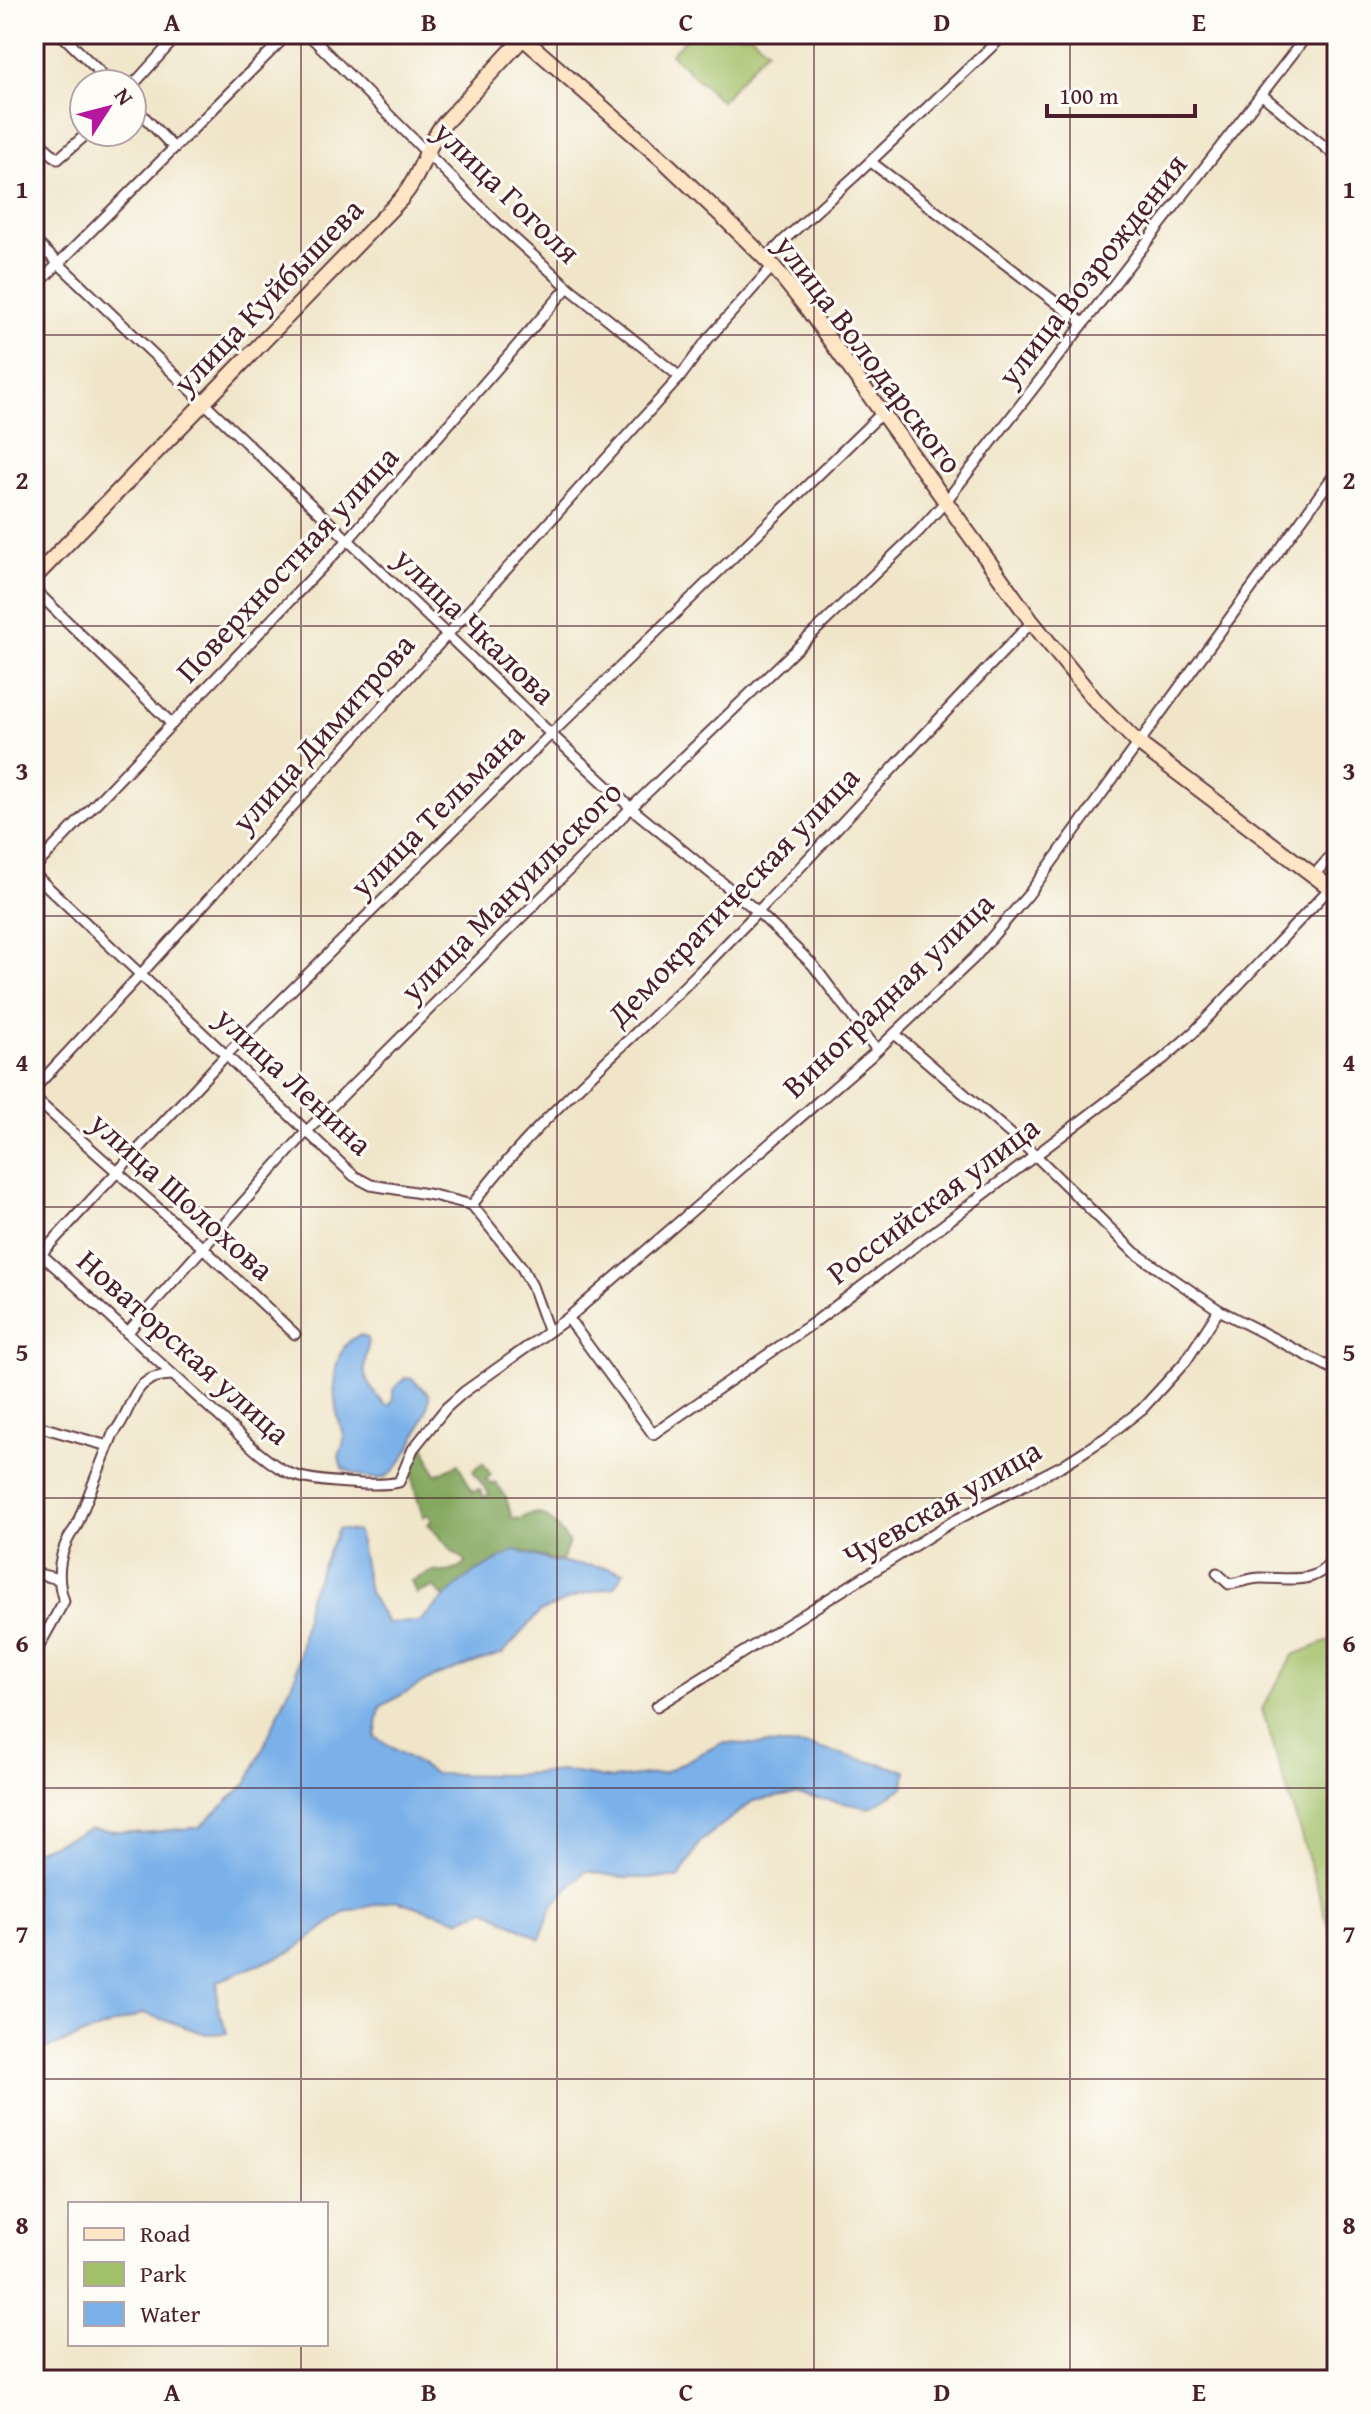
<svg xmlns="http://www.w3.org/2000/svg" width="1371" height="2414" viewBox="0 0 1371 2414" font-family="'Gentium Book Plus',serif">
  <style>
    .green { fill: #a2c067; stroke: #767049; stroke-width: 2 }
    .forest { fill: #81a65c; stroke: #666244; stroke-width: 2 }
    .water { fill: #7ab1e9; stroke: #62688a; stroke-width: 2 }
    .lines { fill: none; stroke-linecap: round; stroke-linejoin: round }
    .street-casing { stroke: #633d43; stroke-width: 13 }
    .secondary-casing { stroke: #633d43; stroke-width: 18 }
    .street { stroke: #fff; stroke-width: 9 }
    .secondary { stroke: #fde5c5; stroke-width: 14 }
    .grid { fill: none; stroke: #4a1f2b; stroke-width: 2; stroke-opacity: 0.55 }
    .labels { text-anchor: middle; stroke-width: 6; stroke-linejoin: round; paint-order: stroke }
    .street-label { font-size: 32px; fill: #4a1f2b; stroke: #fdfcf7 }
    .neatline { fill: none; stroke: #4a1f2b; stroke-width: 3 }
    .grid-label { font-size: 26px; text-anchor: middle; font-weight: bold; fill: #4a1f2b }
  </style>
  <rect width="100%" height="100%" fill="#fdfcf7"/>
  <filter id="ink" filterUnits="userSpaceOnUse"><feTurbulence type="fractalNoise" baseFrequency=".0125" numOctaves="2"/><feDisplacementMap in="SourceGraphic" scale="16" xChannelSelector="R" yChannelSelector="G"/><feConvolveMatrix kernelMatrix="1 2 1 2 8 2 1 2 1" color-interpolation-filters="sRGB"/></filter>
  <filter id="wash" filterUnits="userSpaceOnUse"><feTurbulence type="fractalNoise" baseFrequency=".006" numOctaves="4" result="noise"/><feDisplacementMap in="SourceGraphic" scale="32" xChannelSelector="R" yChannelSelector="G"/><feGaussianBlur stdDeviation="1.8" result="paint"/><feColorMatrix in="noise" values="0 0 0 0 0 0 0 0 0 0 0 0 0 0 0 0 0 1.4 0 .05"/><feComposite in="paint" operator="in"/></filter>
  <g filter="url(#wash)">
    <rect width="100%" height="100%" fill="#f0e5c9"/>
    <g class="green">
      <path d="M 690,34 L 750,34 L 767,49 L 721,101 L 671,54 Z"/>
      <path d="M 1337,1638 L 1337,1952 L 1262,1709 L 1293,1655 Z"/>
    </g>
    <path class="forest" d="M 423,1443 L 436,1475 L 458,1464 L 473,1492 L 479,1489 L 485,1498 L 489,1494 L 473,1471 L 483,1463 L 491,1475 L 486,1479 L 491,1485 L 496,1482 L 506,1498 L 512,1518 L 521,1519 C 542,1503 557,1526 569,1543 L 561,1562 L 516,1550 L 467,1577 L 445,1598 L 433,1587 L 416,1594 L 411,1581 L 433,1571 C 442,1574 459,1571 466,1563 L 464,1559 L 454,1553 L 428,1524 L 432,1520 L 428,1514 L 423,1517 C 414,1485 405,1476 423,1443 Z"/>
    <g class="water">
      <path d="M 360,1335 L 367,1338 C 369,1348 366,1354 365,1364 C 362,1380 375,1393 385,1405 L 390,1405 L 393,1399 L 393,1390 L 405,1378 L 412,1379 L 429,1394 C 430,1413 403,1469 385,1477 C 372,1482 354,1473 342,1468 L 339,1457 C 341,1450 344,1445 344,1439 C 345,1431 340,1428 339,1421 C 332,1395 329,1347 360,1335 Z"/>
      <path d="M 338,1529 L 358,1532 L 369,1592 L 387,1623 L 419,1622 L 467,1577 L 516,1550 L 555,1562 L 604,1567 L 624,1572 L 614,1587 L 579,1595 L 540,1612 L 503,1653 L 434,1677 L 380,1707 L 375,1737 L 435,1774 L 508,1775 L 564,1771 L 612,1779 L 663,1773 L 722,1743 L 810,1746 L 906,1771 L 904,1787 L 870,1808 L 795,1794 L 753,1801 L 700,1842 L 679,1878 L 626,1878 L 585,1871 L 553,1905 L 540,1939 L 485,1909 L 459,1920 L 395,1900 L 345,1912 L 293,1951 L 218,1981 L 217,2004 L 227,2033 L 206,2034 L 144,2013 L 34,2053 L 34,1851 L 90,1829 L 143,1833 L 200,1827 L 248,1782 L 296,1674 L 308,1599 Z"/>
    </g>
  </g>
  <g filter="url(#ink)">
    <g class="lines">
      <g class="street-casing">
        <g id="street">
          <path d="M 61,34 L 112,84"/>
          <path d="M 308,34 L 496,222 L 568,287 L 680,377"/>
          <path d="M 132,86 L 179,34"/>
          <path d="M 1261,94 L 1337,157"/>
          <path d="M 132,104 L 174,148"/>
          <path d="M 34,138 L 58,159 L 89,132"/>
          <path d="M 871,162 L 1083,323"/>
          <path d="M 34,240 L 551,734 L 631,808 L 757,911 L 813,965 L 877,1050"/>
          <path d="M 766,259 L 784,240 L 855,176 L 1005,34"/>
          <path d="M 34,288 L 288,34"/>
          <path d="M 34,589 L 172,724"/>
          <path d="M 34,868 L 348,540 L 568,287"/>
          <path d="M 34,874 L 354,1176 L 371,1185 L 433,1195 L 472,1205 L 521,1266 L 532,1286 L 548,1330"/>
          <path d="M 1314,875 L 1337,849"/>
          <path d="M 895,1034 L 1035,1155 L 1134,1252 L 1219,1310 L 1337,1371"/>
          <path d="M 34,1089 L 141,974 L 680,377 L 708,339 L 773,266"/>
          <path d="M 34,1098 L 203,1248 L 295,1334"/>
          <path d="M 472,1205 C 536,1119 620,1051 696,975 C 811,860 918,738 1032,622"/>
          <path d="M 34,1248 C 97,1303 157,1362 219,1416 C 241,1436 264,1462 291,1474 C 310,1482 379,1487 399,1482 L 413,1449 L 446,1408 L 464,1392 L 568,1318 L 871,1056 L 974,958 L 1028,895 L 1337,471"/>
          <path d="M 41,1254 L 227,1054 L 551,734 L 882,413"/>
          <path d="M 568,1318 L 653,1434 L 816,1321 L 1163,1059 L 1194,1032 L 1330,888"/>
          <path d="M 127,1333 L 307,1131 L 631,808 L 919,531 L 946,501 L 1308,34"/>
          <path d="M 34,1425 L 108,1446"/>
          <path d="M 34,1573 L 59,1579"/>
          <path d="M 1217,1573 L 1229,1584 C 1239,1583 1250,1578 1261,1578 C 1294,1578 1321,1587 1337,1550"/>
          <path d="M 34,1655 L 64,1601 C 55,1576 59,1548 76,1527 L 113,1434 C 136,1408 128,1376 172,1375"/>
          <path d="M 657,1706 L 952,1522 L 1063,1465 L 1105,1438 L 1142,1409 L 1186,1361 L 1219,1310"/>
        </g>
      </g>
      <g class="secondary-casing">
        <path id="secondary" d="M 34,578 L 401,199 C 420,177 425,150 441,127 L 523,38 L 662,159 L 721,215 L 773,266 L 809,311 L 1032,622 L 1095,700 L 1138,743 L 1337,893"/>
      </g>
      <use href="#street" class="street"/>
      <use href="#secondary" class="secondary"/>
    </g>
  </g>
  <path class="grid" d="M 301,34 L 301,2204M 557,34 L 557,2380M 814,34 L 814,2380M 1070,34 L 1070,2380M 34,335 L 1337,335M 34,626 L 1337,626M 34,916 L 1337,916M 34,1207 L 1337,1207M 34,1498 L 1337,1498M 34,1788 L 1337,1788M 34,2079 L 1337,2079M 301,2344 L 301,2380"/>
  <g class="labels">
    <g class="street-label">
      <text transform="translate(507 192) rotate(44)" y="11">улица Гоголя</text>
      <text transform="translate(1092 270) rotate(-52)" y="11">улица Возрождения</text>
      <text transform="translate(268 296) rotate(-46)" y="11">улица Куйбышева</text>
      <text transform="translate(869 354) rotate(53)" y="11">улица Володарского</text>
      <text transform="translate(287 564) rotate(-47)" y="11">Поверхностная улица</text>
      <text transform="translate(475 626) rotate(44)" y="11">улица Чкалова</text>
      <text transform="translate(323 733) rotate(-48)" y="11">улица Димитрова</text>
      <text transform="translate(437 810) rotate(-45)" y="11">улица Тельмана</text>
      <text transform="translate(511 891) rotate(-45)" y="11">улица Мануильского</text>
      <text transform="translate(733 896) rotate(-46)" y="11">Демократическая улица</text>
      <text transform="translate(888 995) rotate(-44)" y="11">Виноградная улица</text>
      <text transform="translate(294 1081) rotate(43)" y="11">улица Ленина</text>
      <text transform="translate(182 1196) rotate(42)" y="11">улица Шолохова</text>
      <text transform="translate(933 1200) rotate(-37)" y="11">Российская улица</text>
      <text transform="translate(184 1347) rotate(42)" y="11">Новаторская улица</text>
      <text transform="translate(942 1503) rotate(-30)" y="11">Чуевская улица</text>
    </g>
  </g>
  <rect width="1371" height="2414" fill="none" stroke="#fdfcf7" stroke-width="88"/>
  <rect x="68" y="2202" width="260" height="144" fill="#fdfcf7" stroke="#b5a4a5" stroke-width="2"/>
  <rect x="84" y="2228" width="40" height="12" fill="#fde5c5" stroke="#b5a4a5" stroke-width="2"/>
  <text x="140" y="2242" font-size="24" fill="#4a1f2b">Road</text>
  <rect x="84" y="2262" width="40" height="24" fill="#a2c067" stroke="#b5a4a5" stroke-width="2"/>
  <text x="140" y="2282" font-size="24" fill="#4a1f2b">Park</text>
  <rect x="84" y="2302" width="40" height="24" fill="#7ab1e9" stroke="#b5a4a5" stroke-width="2"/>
  <text x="140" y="2322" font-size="24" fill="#4a1f2b">Water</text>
  <g transform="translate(108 108) rotate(54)"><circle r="38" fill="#fdfcf7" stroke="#b5a4a5" stroke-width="2"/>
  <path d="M0-6L14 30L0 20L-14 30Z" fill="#b5179e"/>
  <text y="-12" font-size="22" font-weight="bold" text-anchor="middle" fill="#4a1f2b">N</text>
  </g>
  <path d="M1047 104v12h148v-12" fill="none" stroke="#4a1f2b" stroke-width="4"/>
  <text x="1059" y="104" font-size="24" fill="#4a1f2b" stroke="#fdfcf7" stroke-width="6" paint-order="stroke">100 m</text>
  <rect x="44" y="44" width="1283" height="2326" class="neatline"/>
  <g class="grid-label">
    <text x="172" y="31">A</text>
    <text x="429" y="31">B</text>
    <text x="686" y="31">C</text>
    <text x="942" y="31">D</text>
    <text x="1199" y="31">E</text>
    <text x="22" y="198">1</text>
    <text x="1349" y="198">1</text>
    <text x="22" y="489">2</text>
    <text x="1349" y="489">2</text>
    <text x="22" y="780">3</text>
    <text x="1349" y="780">3</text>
    <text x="22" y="1071">4</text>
    <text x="1349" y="1071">4</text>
    <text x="22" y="1361">5</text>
    <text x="1349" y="1361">5</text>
    <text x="22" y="1652">6</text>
    <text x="1349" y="1652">6</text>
    <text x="22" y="1943">7</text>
    <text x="1349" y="1943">7</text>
    <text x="22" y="2234">8</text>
    <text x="1349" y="2234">8</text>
    <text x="172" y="2401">A</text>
    <text x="429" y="2401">B</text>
    <text x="686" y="2401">C</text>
    <text x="942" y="2401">D</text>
    <text x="1199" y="2401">E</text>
  </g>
</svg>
